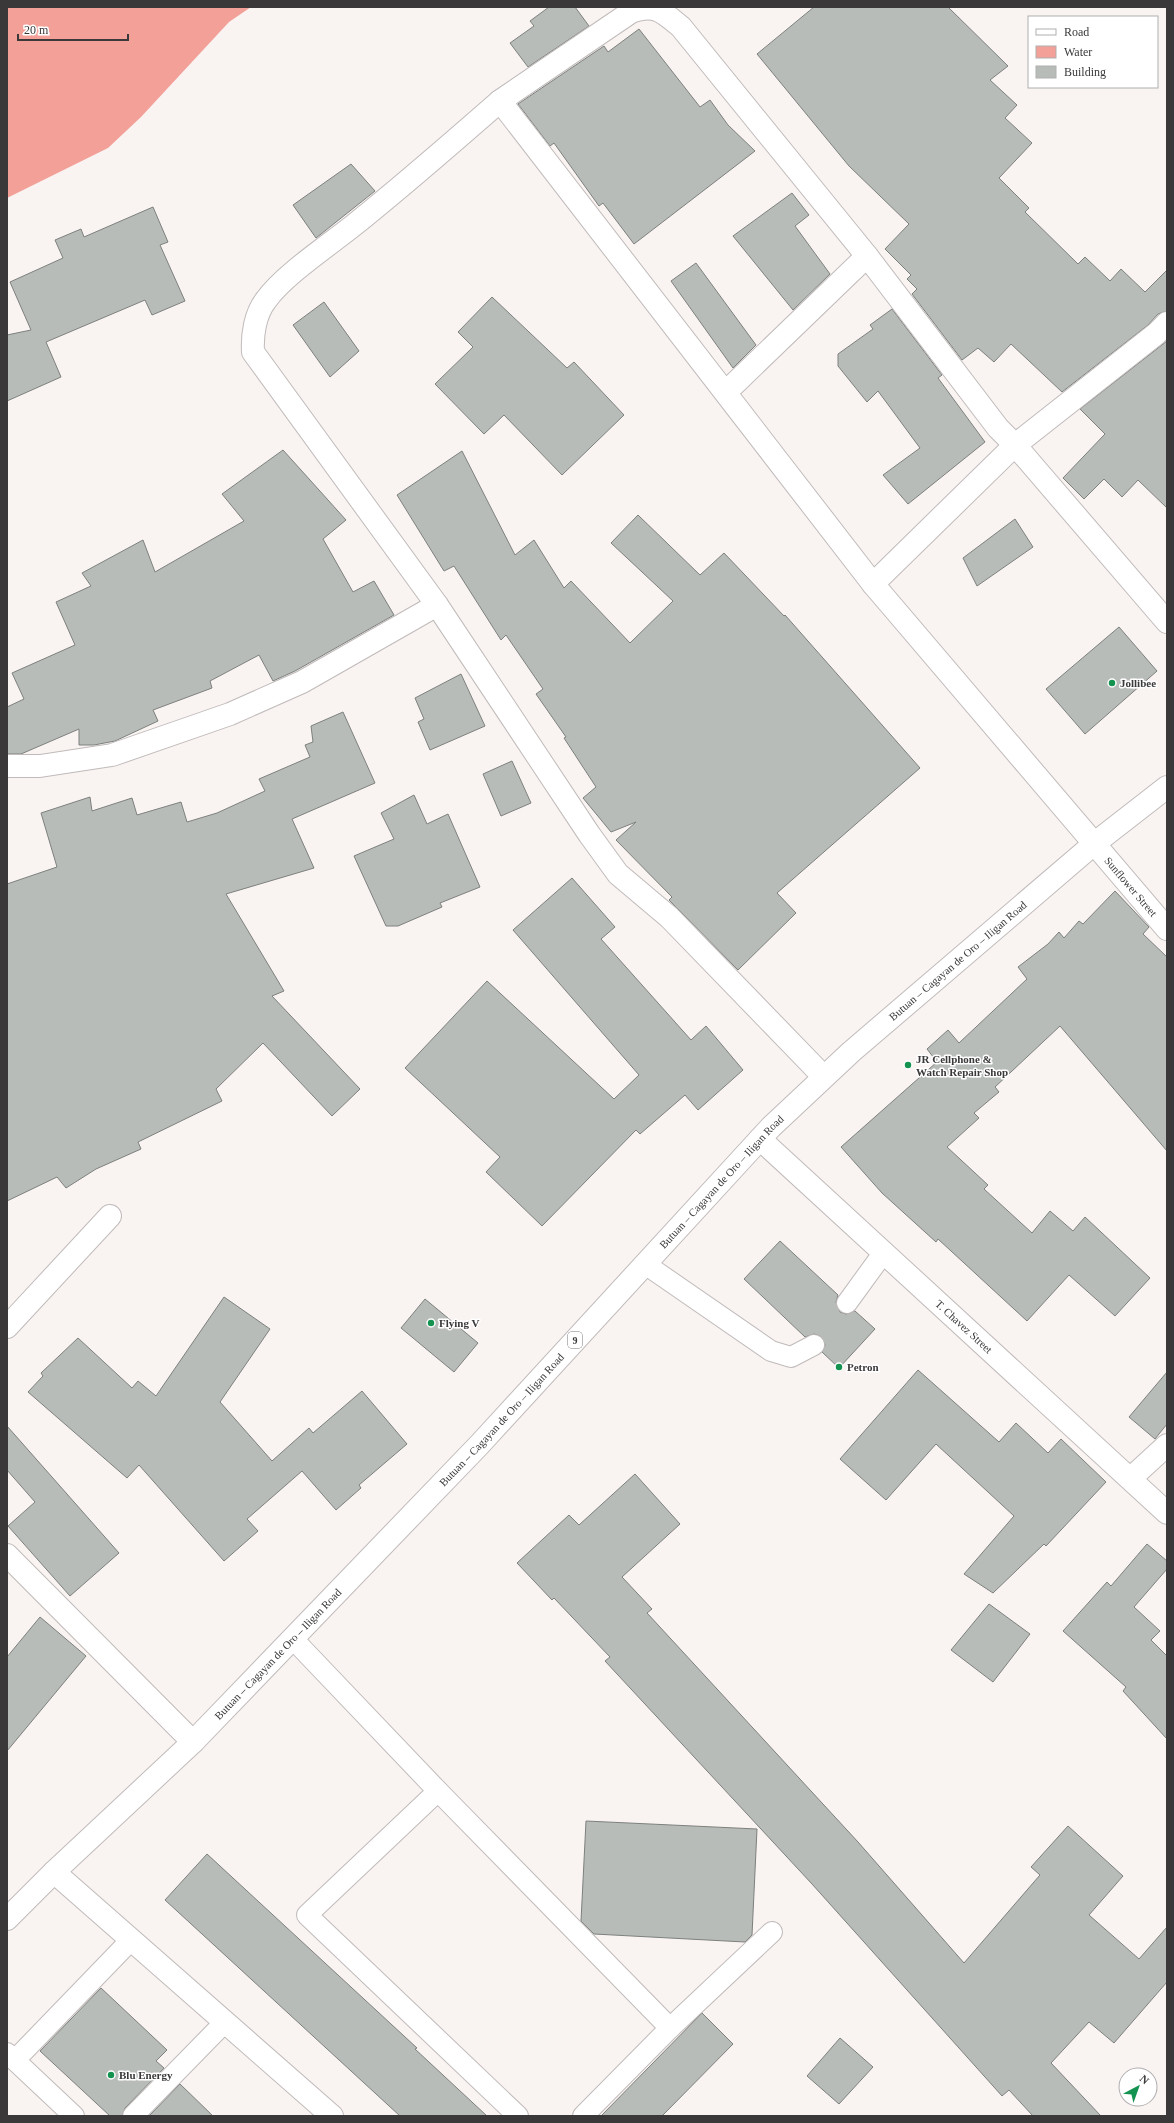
<svg xmlns="http://www.w3.org/2000/svg" width="1174" height="2123" viewBox="0 0 1174 2123" font-family="Georgia,serif">
  <style>
    .water { fill: #f3a098 }
    .building { fill: #b8bcb9; stroke: #7d817e }
    .lines { fill: none; stroke-linecap: round; stroke-linejoin: round }
    .lane-casing { stroke: #c0bbba; stroke-width: 22 }
    .street-casing { stroke: #c0bbba; stroke-width: 24 }
    .highway-casing { stroke: #c0bbba; stroke-width: 24 }
    .path { stroke: #9f9b9a; stroke-width: 2.5; stroke-dasharray: 1 3; stroke-linecap: butt }
    .lane { stroke: #fff; stroke-width: 20 }
    .street { stroke: #fff; stroke-width: 22 }
    .highway { stroke: #fff; stroke-width: 22 }
    .poi-dot { fill: #149350; stroke: #fff; stroke-width: 1.5 }
    .labels { text-anchor: middle; stroke-width: 3; stroke-linejoin: round; paint-order: stroke }
    .shield { fill: #fff; stroke: #757474; stroke-width: 1 }
    .shield-label { font-size: 10px; font-weight: bold; fill: #3a3838 }
    .poi-label { font-size: 11px; font-weight: bold; fill: #3a3838; stroke: #fff; text-anchor: start }
    .street-label { font-size: 11px; fill: #3a3838; stroke: #fff }
  </style>
  <rect width="100%" height="100%" fill="#f9f3f2"/>
  <path class="water" d="M 7,7 L 251,7 L 229,22 L 141,117 L 108,148 L 7,198 Z"/>
  <g class="building">
    <path d="M 549,7 L 575,7 L 589,26 L 528,67 L 510,43 L 534,26 L 530,21 Z"/>
    <path d="M 814,7 L 948,7 L 1008,66 L 990,80 L 1017,105 L 1005,118 L 1032,143 L 999,178 L 1029,208 L 1025,212 L 1078,264 L 1085,257 L 1110,281 L 1121,269 L 1145,292 L 1167,270 L 1167,311 L 1158,314 L 1148,325 L 1062,392 L 1011,344 L 994,362 L 978,348 L 962,360 L 912,294 L 917,289 L 907,279 L 911,275 L 885,249 L 909,224 L 849,166 L 757,54 Z"/>
    <path d="M 639,29 L 700,107 L 710,100 L 728,125 L 755,151 L 634,244 L 603,203 L 599,206 L 554,143 L 550,146 L 518,104 L 604,46 L 608,52 Z"/>
    <path d="M 351,164 L 375,191 L 316,238 L 293,205 Z"/>
    <path d="M 792,193 L 809,215 L 795,226 L 830,274 L 793,310 L 733,236 Z"/>
    <path d="M 153,207 L 168,242 L 160,245 L 185,301 L 152,315 L 145,300 L 46,342 L 61,377 L 7,401 L 7,335 L 31,330 L 10,282 L 63,258 L 55,240 L 81,229 L 84,237 Z"/>
    <path d="M 696,263 L 756,345 L 733,368 L 671,281 Z"/>
    <path d="M 492,297 L 567,368 L 574,362 L 624,415 L 562,475 L 504,415 L 484,434 L 435,384 L 473,347 L 458,332 Z"/>
    <path d="M 324,302 L 359,351 L 330,377 L 293,325 Z"/>
    <path d="M 892,309 L 942,375 L 938,378 L 985,442 L 908,504 L 883,475 L 920,448 L 878,391 L 867,402 L 838,366 L 838,354 L 873,329 L 870,325 Z"/>
    <path d="M 1167,341 L 1167,508 L 1138,480 L 1122,497 L 1104,479 L 1084,499 L 1063,478 L 1105,434 L 1080,409 Z"/>
    <path d="M 283,450 L 346,520 L 323,539 L 353,592 L 374,581 L 394,615 L 295,671 L 273,681 L 259,655 L 210,681 L 212,688 L 153,710 L 158,721 L 115,741 L 94,745 L 79,745 L 79,729 L 21,754 L 7,754 L 7,707 L 24,699 L 12,673 L 75,645 L 56,602 L 91,586 L 82,573 L 143,540 L 155,572 L 244,521 L 222,494 Z"/>
    <path d="M 462,451 L 515,555 L 534,540 L 564,588 L 571,581 L 630,643 L 673,601 L 611,543 L 638,515 L 700,575 L 724,553 L 784,616 L 785,615 L 920,768 L 777,893 L 796,913 L 738,970 L 669,900 L 672,897 L 616,840 L 636,822 L 611,832 L 583,798 L 596,787 L 564,738 L 566,737 L 536,694 L 543,689 L 506,635 L 501,640 L 454,566 L 444,571 L 397,495 Z"/>
    <path d="M 1015,519 L 1033,547 L 977,586 L 963,558 Z"/>
    <path d="M 1119,627 L 1157,671 L 1085,734 L 1046,689 Z"/>
    <path d="M 461,674 L 485,726 L 430,750 L 418,722 L 424,719 L 415,698 Z"/>
    <path d="M 343,712 L 375,783 L 292,819 L 314,868 L 226,894 L 284,991 L 272,996 L 360,1089 L 332,1116 L 263,1043 L 216,1089 L 222,1101 L 138,1142 L 141,1149 L 96,1169 L 66,1188 L 57,1177 L 7,1201 L 7,884 L 57,867 L 41,813 L 90,797 L 92,811 L 132,798 L 137,815 L 181,802 L 187,822 L 217,813 L 265,791 L 259,779 L 310,757 L 305,745 L 313,742 L 311,726 Z"/>
    <path d="M 512,761 L 531,803 L 501,816 L 483,774 Z"/>
    <path d="M 414,795 L 427,824 L 448,814 L 480,887 L 440,903 L 442,907 L 398,926 L 386,926 L 354,856 L 394,839 L 381,813 Z"/>
    <path d="M 572,878 L 615,927 L 601,939 L 691,1040 L 706,1026 L 743,1070 L 698,1110 L 685,1095 L 640,1134 L 636,1130 L 542,1226 L 486,1172 L 500,1157 L 405,1068 L 487,981 L 614,1099 L 639,1075 L 513,930 Z"/>
    <path d="M 1115,891 L 1149,927 L 1143,934 L 1167,957 L 1167,1151 L 1060,1026 L 995,1087 L 999,1092 L 974,1113 L 979,1118 L 947,1147 L 988,1185 L 984,1189 L 1032,1233 L 1050,1211 L 1073,1231 L 1085,1217 L 1150,1278 L 1115,1316 L 1069,1275 L 1027,1321 L 938,1239 L 936,1242 L 882,1193 L 841,1147 L 937,1062 L 927,1049 L 948,1030 L 959,1043 L 1027,979 L 1018,967 L 1048,944 L 1059,932 L 1064,938 L 1079,921 L 1083,924 Z"/>
    <path d="M 780,1241 L 838,1295 L 836,1302 L 840,1312 L 846,1314 L 855,1311 L 875,1329 L 839,1368 L 822,1352 L 825,1345 L 820,1336 L 814,1334 L 805,1337 L 744,1279 Z"/>
    <path d="M 224,1297 L 270,1329 L 220,1402 L 272,1461 L 309,1428 L 313,1433 L 362,1391 L 407,1444 L 359,1485 L 361,1488 L 336,1510 L 302,1471 L 247,1519 L 258,1531 L 224,1561 L 139,1465 L 127,1478 L 28,1392 L 43,1376 L 41,1373 L 78,1338 L 132,1388 L 138,1381 L 156,1396 Z"/>
    <path d="M 425,1299 L 478,1343 L 454,1372 L 401,1328 Z"/>
    <path d="M 918,1370 L 999,1442 L 1016,1423 L 1048,1453 L 1061,1439 L 1106,1482 L 1046,1546 L 1044,1544 L 993,1593 L 964,1574 L 1014,1516 L 936,1444 L 886,1500 L 840,1459 Z"/>
    <path d="M 1167,1372 L 1167,1424 L 1155,1439 L 1129,1417 Z"/>
    <path d="M 7,1426 L 119,1553 L 70,1596 L 8,1526 L 35,1502 L 7,1470 Z"/>
    <path d="M 635,1474 L 680,1524 L 622,1577 L 652,1609 L 647,1613 L 858,1842 L 964,1963 L 1040,1875 L 1031,1867 L 1068,1826 L 1123,1876 L 1089,1915 L 1139,1959 L 1167,1927 L 1167,1982 L 1114,2043 L 1089,2022 L 1051,2063 L 1101,2116 L 1033,2116 L 1009,2090 L 1002,2096 L 812,1884 L 605,1661 L 610,1657 L 554,1598 L 552,1600 L 517,1563 L 569,1515 L 579,1525 Z"/>
    <path d="M 1147,1544 L 1167,1561 L 1167,1569 L 1134,1607 L 1160,1631 L 1151,1640 L 1167,1656 L 1167,1739 L 1123,1691 L 1126,1687 L 1063,1631 L 1107,1582 L 1111,1586 Z"/>
    <path d="M 989,1604 L 1030,1634 L 993,1682 L 951,1650 Z"/>
    <path d="M 40,1617 L 86,1656 L 7,1751 L 7,1657 Z"/>
    <path d="M 586,1821 L 757,1829 L 752,1935 L 745,1942 L 594,1934 L 581,1921 Z"/>
    <path d="M 207,1854 L 417,2048 L 415,2049 L 487,2116 L 400,2116 L 165,1900 Z"/>
    <path d="M 101,1988 L 167,2050 L 156,2061 L 164,2068 L 125,2108 L 122,2116 L 110,2116 L 40,2051 Z"/>
    <path d="M 702,2013 L 733,2044 L 662,2116 L 601,2116 Z"/>
    <path d="M 840,2038 L 873,2067 L 839,2104 L 807,2076 Z"/>
    <path d="M 180,2084 L 213,2116 L 149,2116 Z"/>
  </g>
  <g class="lines">
    <g class="lane-casing">
      <g id="lane">
        <path d="M 645,1264 L 771,1351 L 791,1357 L 814,1345"/>
        <path d="M 847,1303 L 884,1252"/>
        <path d="M 293,1639 L 438,1791 L 670,2028"/>
        <path d="M 438,1791 L 307,1915 L 518,2116"/>
        <path d="M 7,2053 L 74,2116"/>
        <path d="M 15,2060 L 131,1940"/>
        <path d="M 133,2116 L 225,2022"/>
        <path d="M 583,2116 L 670,2028 L 772,1932"/>
      </g>
    </g>
    <g class="street-casing">
      <g id="street">
        <path d="M 500,101 C 452,143 404,185 354,225 C 329,245 284,275 266,300 C 255,314 252,335 253,352 L 437,605 L 589,834 L 618,874 L 669,917 L 823,1076"/>
        <path d="M 726,392 L 867,256"/>
        <path d="M 873,584 L 1015,445 L 1156,334 L 1167,323"/>
        <path id="s1" d="M 1167,622 L 1015,445 L 998,428 L 867,256 L 681,27 C 663,12 655,3 631,12 L 500,101 L 873,584 L 1167,929"/>
        <path d="M 7,766 L 40,766 L 112,755 L 230,714 L 302,682 L 437,605"/>
        <path id="s2" d="M 760,1139 L 1167,1513"/>
        <path d="M 7,1327 L 110,1216"/>
        <path d="M 1131,1478 L 1167,1445"/>
        <path d="M 7,1555 L 193,1742"/>
        <path d="M 54,1872 L 332,2116"/>
      </g>
    </g>
    <g class="highway-casing">
      <g id="highway">
        <path id="s3" d="M 7,1919 L 54,1872 L 193,1742 L 480,1444 L 771,1127 L 851,1052 L 1095,843 L 1167,787"/>
      </g>
    </g>
    <path class="path" d="M 7,948 L 8,948"/>
    <use href="#lane" class="lane"/>
    <use href="#street" class="street"/>
    <use href="#highway" class="highway"/>
  </g>
  <g class="poi-dot">
    <circle cx="1112" cy="683" r="4"/>
    <circle cx="908" cy="1065" r="4"/>
    <circle cx="431" cy="1323" r="4"/>
    <circle cx="839" cy="1367" r="4"/>
    <circle cx="111" cy="2075" r="4"/>
  </g>
  <g class="labels">
    <rect class="shield" x="568" y="1332" width="14" height="16" rx="3"/>
    <g class="shield-label">
      <text x="575" y="1344">9</text>
    </g>
    <g class="poi-label">
      <text x="1120" y="687">Jollibee</text>
      <text x="916" y="1063">JR Cellphone &amp;<tspan x="916" dy="13">Watch Repair Shop</tspan></text>
      <text x="439" y="1327">Flying V</text>
      <text x="847" y="1371">Petron</text>
      <text x="119" y="2079">Blu Energy</text>
    </g>
    <g class="street-label">
      <text dy="4" stroke="none"><textPath href="#s1" startOffset="1991">Sunflower Street</textPath></text>
      <text dy="4" stroke="none"><textPath href="#s3" startOffset="1351">Butuan – Cagayan de Oro – Iligan Road</textPath></text>
      <text dy="4" stroke="none"><textPath href="#s3" startOffset="1027">Butuan – Cagayan de Oro – Iligan Road</textPath></text>
      <text dy="4" stroke="none"><textPath href="#s2" startOffset="277">T. Chavez Street</textPath></text>
      <text dy="4" stroke="none"><textPath href="#s3" startOffset="703">Butuan – Cagayan de Oro – Iligan Road</textPath></text>
      <text dy="4" stroke="none"><textPath href="#s3" startOffset="379">Butuan – Cagayan de Oro – Iligan Road</textPath></text>
    </g>
  </g>
  <rect width="1174" height="2123" fill="none" stroke="#3a3838" stroke-width="16"/>
  <rect x="1028" y="16" width="130" height="72" fill="#ffffff" stroke="#b0afaf"/>
  <rect x="1036" y="29" width="20" height="6" fill="#ffffff" stroke="#b0afaf"/>
  <text x="1064" y="36" font-size="12" fill="#3a3838">Road</text>
  <rect x="1036" y="46" width="20" height="12" fill="#f3a098" stroke="#b0afaf"/>
  <text x="1064" y="56" font-size="12" fill="#3a3838">Water</text>
  <rect x="1036" y="66" width="20" height="12" fill="#b8bcb9" stroke="#b0afaf"/>
  <text x="1064" y="76" font-size="12" fill="#3a3838">Building</text>
  <g transform="translate(1138 2087) rotate(41)"><circle r="19" fill="#ffffff" stroke="#b0afaf"/>
  <path d="M0-3L7 15L0 10L-7 15Z" fill="#149350"/>
  <text y="-6" font-size="11" font-weight="bold" text-anchor="middle" fill="#3a3838">N</text>
  </g>
  <path d="M18 34v6h110v-6" fill="none" stroke="#3a3838" stroke-width="2"/>
  <text x="24" y="34" font-size="12" fill="#3a3838" stroke="#ffffff" stroke-width="3" paint-order="stroke">20 m</text>
</svg>
